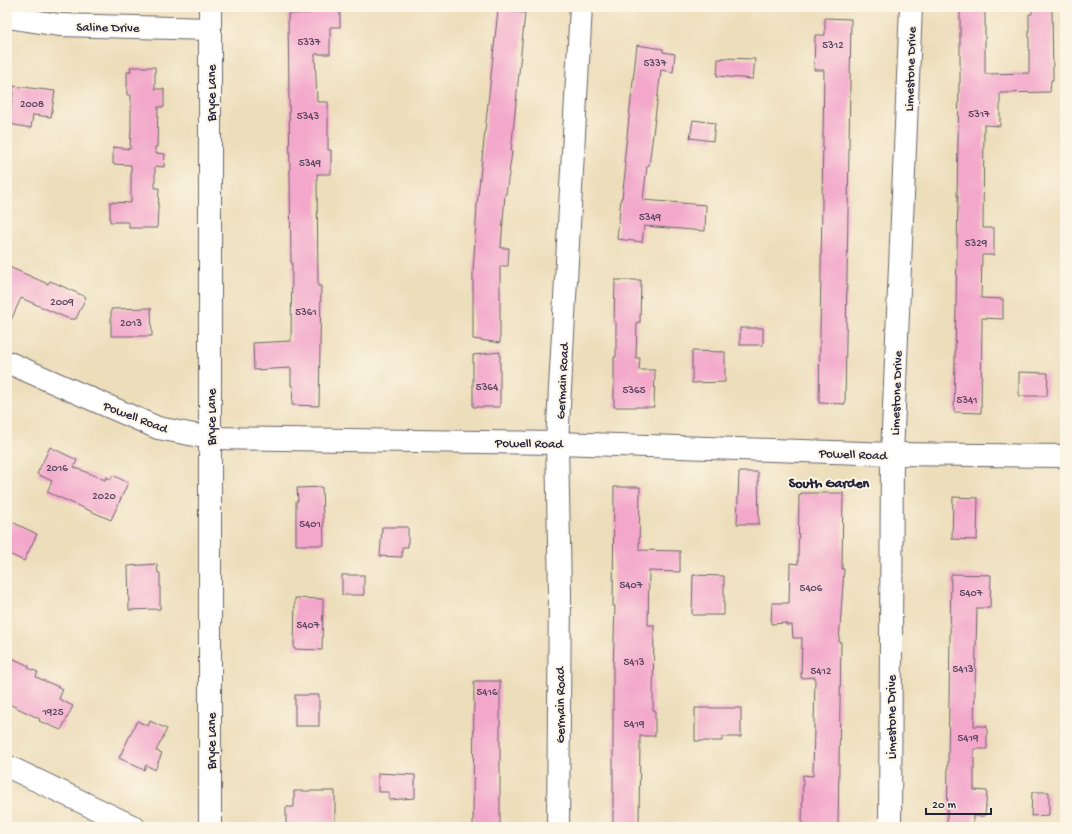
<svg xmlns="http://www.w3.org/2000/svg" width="1072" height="834" viewBox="0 0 1072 834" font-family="'Gochi Hand',sans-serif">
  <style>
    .building { fill: #f3a8cb }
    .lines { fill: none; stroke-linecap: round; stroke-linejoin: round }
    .minor-casing { stroke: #696468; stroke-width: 24 }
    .minor { stroke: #fff; stroke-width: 22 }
    .labels { text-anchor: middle; stroke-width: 4; stroke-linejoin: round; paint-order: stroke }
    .number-label { font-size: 11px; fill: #56445f }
    .street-label { font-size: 13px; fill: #22223b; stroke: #fcf5e5 }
    .neighbourhood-label { font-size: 14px; font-weight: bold; fill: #22223b; stroke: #fcf5e5 }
  </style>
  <rect width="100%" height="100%" fill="#fcf5e5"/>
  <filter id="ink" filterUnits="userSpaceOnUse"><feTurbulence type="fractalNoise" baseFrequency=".025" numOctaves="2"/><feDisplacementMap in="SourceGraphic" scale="8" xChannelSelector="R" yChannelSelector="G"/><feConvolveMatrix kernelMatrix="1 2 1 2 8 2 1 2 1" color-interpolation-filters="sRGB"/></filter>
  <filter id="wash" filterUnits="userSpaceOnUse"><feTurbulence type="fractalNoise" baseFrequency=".012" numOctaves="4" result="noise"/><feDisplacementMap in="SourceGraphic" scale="16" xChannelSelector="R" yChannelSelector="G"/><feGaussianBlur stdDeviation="0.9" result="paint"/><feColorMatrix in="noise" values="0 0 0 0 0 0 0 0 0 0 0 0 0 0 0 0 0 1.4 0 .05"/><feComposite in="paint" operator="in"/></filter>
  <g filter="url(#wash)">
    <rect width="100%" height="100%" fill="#eddebb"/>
    <g id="blocks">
      <g class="building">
        <path d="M 311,7 L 340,7 L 340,27 L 330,27 L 330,54 L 315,54 L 317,102 L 328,102 L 328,150 L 331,150 L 331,174 L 317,174 L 318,286 L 321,286 L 319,406 L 292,405 L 293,386 L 291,386 L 291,368 L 254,370 L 253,343 L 291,341 L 292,262 L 291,262 L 288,14 L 312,13 Z"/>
        <path d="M 1032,7 L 1052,7 L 1053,80 L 1051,80 L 1050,92 L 1000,93 L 1000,126 L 984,125 L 983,228 L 994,228 L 994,255 L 982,255 L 981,298 L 1003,299 L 1003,319 L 982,318 L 981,413 L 954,412 L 958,196 L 957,196 L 959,83 L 960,83 L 960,11 L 985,11 L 985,74 L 1029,73 L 1029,14 L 1032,14 Z"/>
        <path d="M 498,10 L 525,13 L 511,152 L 512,152 L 506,194 L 505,194 L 501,248 L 509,248 L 508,266 L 500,266 L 500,343 L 473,339 L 473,273 L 477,205 Z"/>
        <path d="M 825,18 L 851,19 L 845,404 L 819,403 L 824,70 L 814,70 L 815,35 L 825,35 Z"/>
        <path d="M 637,45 L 663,49 L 663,52 L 675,54 L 673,72 L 661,70 L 649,166 L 647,166 L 643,200 L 706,205 L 705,231 L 644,226 L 642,242 L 617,239 L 621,198 L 622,198 L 626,164 L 624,163 Z"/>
        <path d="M 722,58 L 755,59 L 753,79 L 717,76 L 718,59 L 722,59 Z"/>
        <path d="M 130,67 L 155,67 L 155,89 L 164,89 L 164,107 L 158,107 L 157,147 L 155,147 L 155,153 L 165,154 L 164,167 L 155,166 L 155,188 L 159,188 L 157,228 L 129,228 L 129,222 L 110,222 L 110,202 L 131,203 L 131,165 L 113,164 L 113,147 L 130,149 L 131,128 L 131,95 L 127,95 L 127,72 L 131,72 Z"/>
        <path d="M 14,86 L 55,91 L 51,117 L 33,115 L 31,128 L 9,124 Z"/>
        <path d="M 693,120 L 715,123 L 713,141 L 690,138 Z"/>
        <path d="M 7,266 L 48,284 L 50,281 L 55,283 L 86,297 L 76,319 L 69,319 L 21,298 L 7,329 Z"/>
        <path d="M 615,280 L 641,280 L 640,322 L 637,322 L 636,358 L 640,358 L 639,370 L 655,370 L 654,407 L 614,407 L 614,357 L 616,357 L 616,322 L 614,322 Z"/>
        <path d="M 151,308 L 152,336 L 111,336 L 111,309 Z"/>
        <rect x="740" y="328" width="23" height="17"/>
        <path d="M 692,351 L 725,352 L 725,382 L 692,383 Z"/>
        <path d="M 500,352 L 500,407 L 473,407 L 473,355 Z"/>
        <path d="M 1019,372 L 1048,373 L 1047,396 L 1019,396 Z"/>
        <path d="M 50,447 L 77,460 L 74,467 L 105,480 L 106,477 L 111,479 L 113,475 L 128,483 L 111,520 L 47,492 L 52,481 L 37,474 Z"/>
        <path d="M 739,472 L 758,472 L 759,524 L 737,524 Z"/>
        <path d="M 322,487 L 324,545 L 296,545 L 296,501 L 298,501 L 297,488 Z"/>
        <path d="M 614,487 L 640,487 L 639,550 L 680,551 L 680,572 L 649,571 L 648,625 L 654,625 L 653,710 L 655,710 L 655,736 L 640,736 L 639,827 L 613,827 L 613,671 L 615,606 L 613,606 Z"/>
        <path d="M 801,493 L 843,493 L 842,569 L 844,569 L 839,642 L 841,642 L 838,827 L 802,827 L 803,775 L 813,776 L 815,677 L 801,678 L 802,638 L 793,638 L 792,625 L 786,625 L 786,623 L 771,624 L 772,603 L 789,603 L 790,563 L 798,564 L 799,495 L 801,495 Z"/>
        <path d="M 953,497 L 978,498 L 977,540 L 952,539 Z"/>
        <path d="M 12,522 L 37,534 L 24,561 L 7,553 L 7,532 Z"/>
        <path d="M 382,527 L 408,527 L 408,547 L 402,547 L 402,557 L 380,556 Z"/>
        <path d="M 157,564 L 158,573 L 160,573 L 160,609 L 129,610 L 128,566 Z"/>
        <path d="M 951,574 L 991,575 L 990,608 L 977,608 L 974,726 L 987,726 L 987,749 L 974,749 L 974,790 L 987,791 L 985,816 L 973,816 L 973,827 L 947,827 Z"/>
        <rect x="342" y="575" width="22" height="20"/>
        <path d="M 693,575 L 724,576 L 724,615 L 692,615 Z"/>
        <path d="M 295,598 L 323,599 L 322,650 L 294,649 Z"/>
        <path d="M 12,658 L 29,666 L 28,668 L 38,672 L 36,677 L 63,689 L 59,699 L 73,706 L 61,730 L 39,721 L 40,719 L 7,703 L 7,669 Z"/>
        <path d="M 474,681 L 500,681 L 500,827 L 473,827 Z"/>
        <rect x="295" y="695" width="24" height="31"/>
        <path d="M 695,708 L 741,708 L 741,737 L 722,737 L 722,741 L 695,741 Z"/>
        <path d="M 137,721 L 148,726 L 150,721 L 167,729 L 156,751 L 162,753 L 155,770 L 146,765 L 144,770 L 119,758 Z"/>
        <path d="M 378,773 L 415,775 L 415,798 L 389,800 L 389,792 L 378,792 Z"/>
        <path d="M 294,791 L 335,791 L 335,822 L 323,822 L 323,827 L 286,827 L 286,807 L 294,807 Z"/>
        <path d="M 1032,792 L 1049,792 L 1049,815 L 1031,816 Z"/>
      </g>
    </g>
  </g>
  <g filter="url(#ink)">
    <use href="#blocks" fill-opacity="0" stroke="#696468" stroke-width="1"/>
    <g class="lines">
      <g class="minor-casing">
        <g id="minor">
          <path d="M 7,17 L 59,25 L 210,29"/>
          <path d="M 7,362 L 158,428 L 210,438 L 557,443 L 892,454 L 1065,456"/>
          <path d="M 7,766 L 134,827"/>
          <path d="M 210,827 L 210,7"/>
          <path d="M 558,827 L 560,593 L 557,443 L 581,7"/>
          <path d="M 890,827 L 892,454 L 911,7"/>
        </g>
      </g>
      <use href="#minor" class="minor"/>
    </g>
  </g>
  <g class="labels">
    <g class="number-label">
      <text x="309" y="45">5337</text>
      <text x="833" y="48">5312</text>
      <text x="655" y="66">5337</text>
      <text x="32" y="107">2008</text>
      <text x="979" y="117">5317</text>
      <text x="308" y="119">5343</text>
      <text x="310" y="166">5349</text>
      <text x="650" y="220">5349</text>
      <text x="976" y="246">5329</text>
      <text x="62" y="305">2009</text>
      <text x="306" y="315">5361</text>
      <text x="131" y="326">2013</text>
      <text x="487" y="390">5364</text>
      <text x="634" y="393">5365</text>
      <text x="967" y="403">5341</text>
      <text x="57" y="471">2016</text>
      <text x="104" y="499">2020</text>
      <text x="310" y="527">5401</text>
      <text x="631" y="588">5407</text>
      <text x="811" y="591">5406</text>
      <text x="971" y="596">5407</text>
      <text x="308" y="628">5407</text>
      <text x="634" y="665">5413</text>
      <text x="963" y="672">5413</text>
      <text x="821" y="674">5412</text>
      <text x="487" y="695">5416</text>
      <text x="53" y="715">1925</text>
      <text x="634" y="727">5419</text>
      <text x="968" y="741">5419</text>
    </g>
    <g class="street-label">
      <text transform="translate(108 26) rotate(1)" y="5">Saline Drive</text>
      <text transform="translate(909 69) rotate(-88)" y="5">Limestone Drive</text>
      <text transform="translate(210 93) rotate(-90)" y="5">Bryce Lane</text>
      <text transform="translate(561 381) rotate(-87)" y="5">Germain Road</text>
      <text transform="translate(895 393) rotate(-88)" y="5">Limestone Drive</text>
      <text transform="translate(136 416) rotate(21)" y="5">Powell Road</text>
      <text transform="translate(210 417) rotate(-90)" y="5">Bryce Lane</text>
      <text transform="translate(529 442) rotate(1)" y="5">Powell Road</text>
      <text transform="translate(853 453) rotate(2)" y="5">Powell Road</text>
      <text transform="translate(559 705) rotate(-90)" y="5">Germain Road</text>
      <text transform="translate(890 717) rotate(-90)" y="5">Limestone Drive</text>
      <text transform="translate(210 741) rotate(-90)" y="5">Bryce Lane</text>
    </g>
    <g class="neighbourhood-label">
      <text x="829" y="487">South Garden</text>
    </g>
  </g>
  <rect width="1072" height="834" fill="none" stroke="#fcf5e5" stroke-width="24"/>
  <path d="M926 808v6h65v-6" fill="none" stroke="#22223b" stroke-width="2"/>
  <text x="932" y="808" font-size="12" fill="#22223b" stroke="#fcf5e5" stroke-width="3" paint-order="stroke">20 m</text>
</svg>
